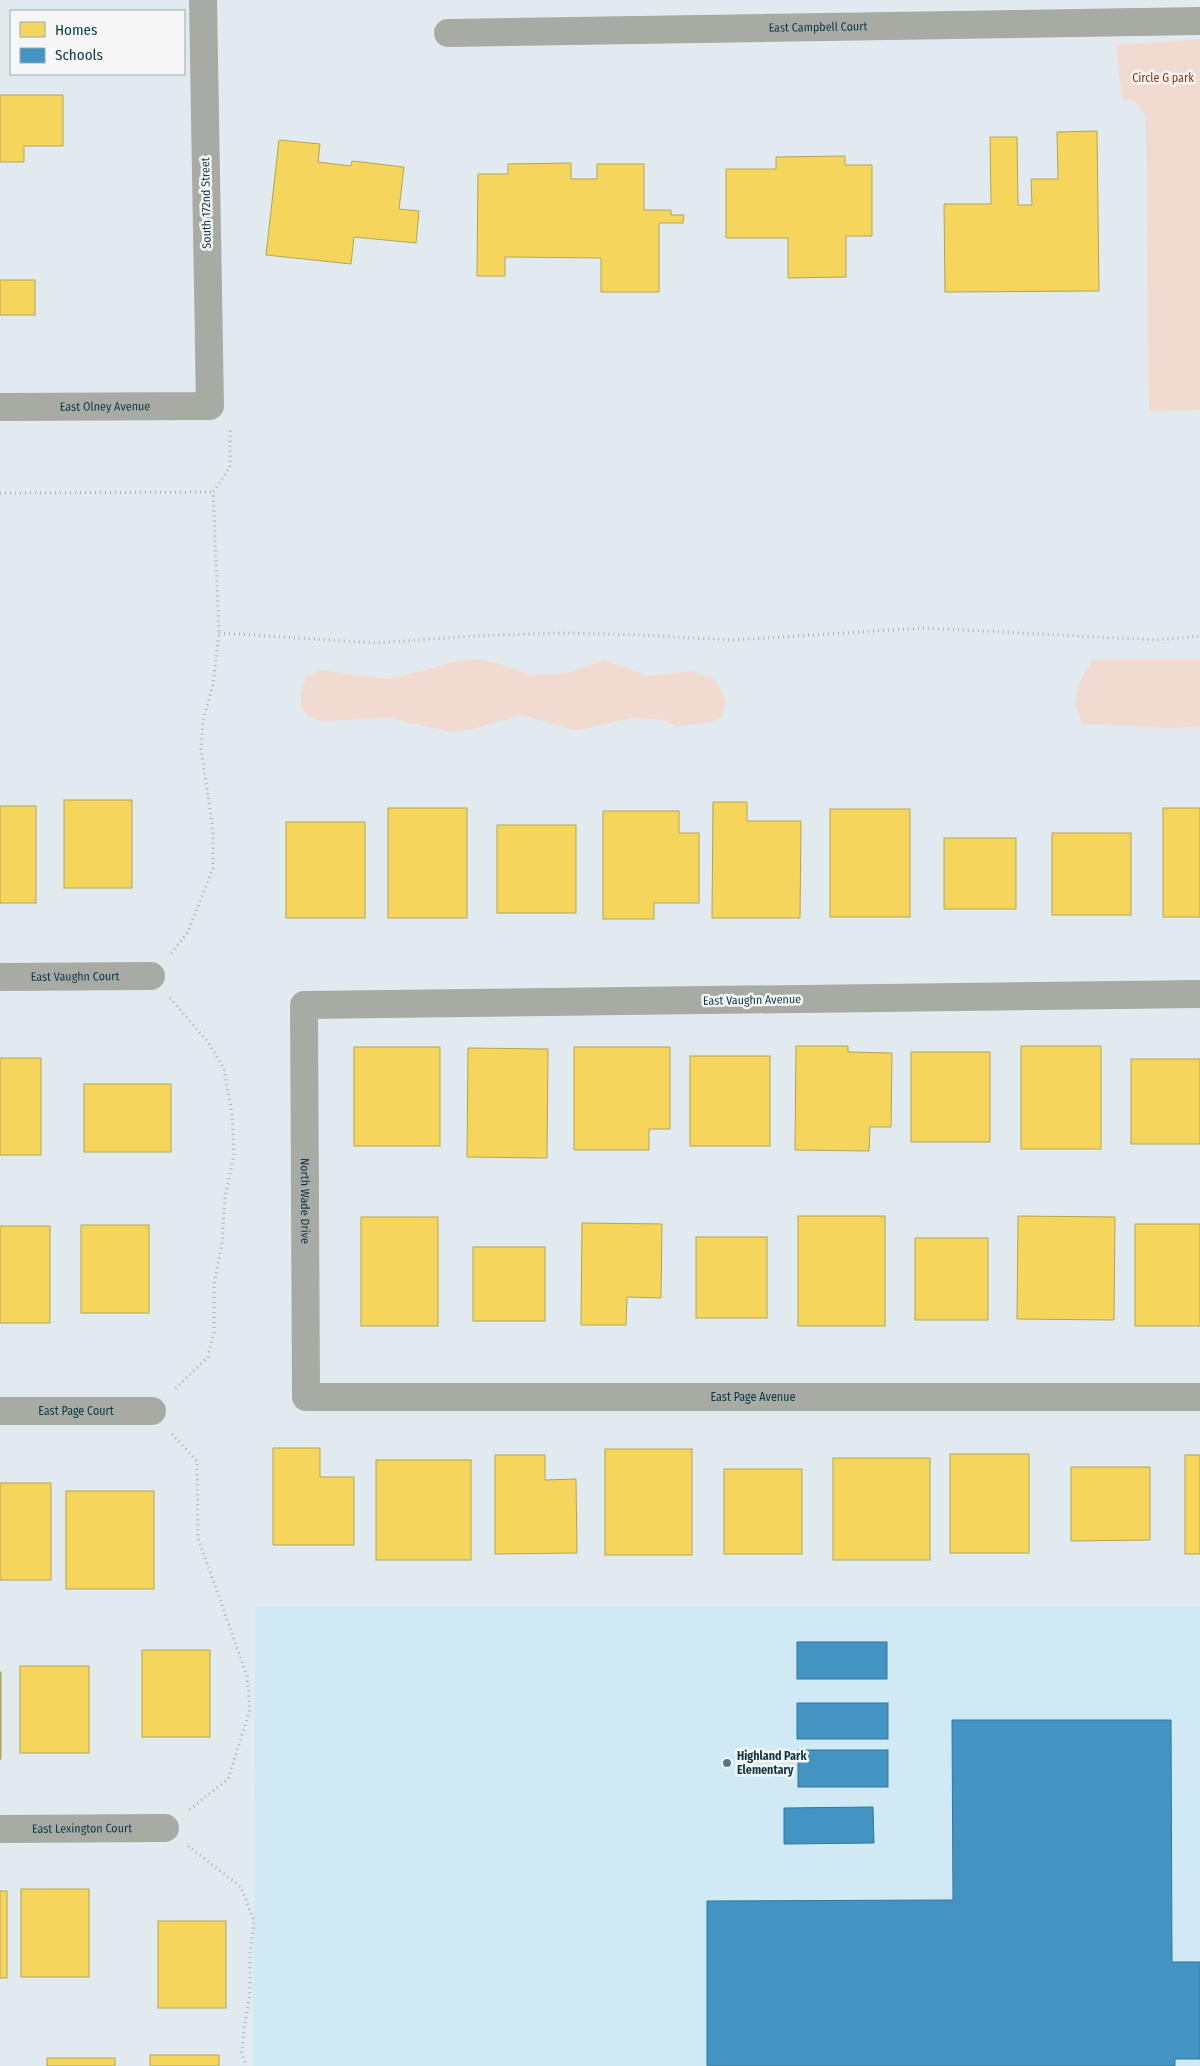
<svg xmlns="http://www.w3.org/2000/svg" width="1200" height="2066" viewBox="0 0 1200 2066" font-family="'Fira Sans Condensed',sans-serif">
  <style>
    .built { fill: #cfeaf5 }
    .green { fill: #f1dacf }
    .homes { fill: #f6d55c; stroke: #b0a656 }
    .schools { fill: #4393c3; stroke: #32789e }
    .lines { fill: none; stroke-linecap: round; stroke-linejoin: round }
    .path { stroke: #aaafaa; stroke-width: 3; stroke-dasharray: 1 4; stroke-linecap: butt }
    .minor { stroke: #a8aba4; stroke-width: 28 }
    .poi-dot { fill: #577883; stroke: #f6f6f6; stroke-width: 2 }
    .labels { text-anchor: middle; stroke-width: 5; stroke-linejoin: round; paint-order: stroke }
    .street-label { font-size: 12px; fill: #0c3a49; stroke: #f6f6f6 }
    .park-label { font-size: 12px; fill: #8a3a09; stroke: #f6f6f6 }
    .poi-label { font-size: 12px; font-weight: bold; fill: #0c3a49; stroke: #f6f6f6; text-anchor: start }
  </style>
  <rect width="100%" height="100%" fill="#e1ebef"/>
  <path class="built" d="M 255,1606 L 1200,1606 L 1200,2066 L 253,2066 Z"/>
  <g class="green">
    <path d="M 1200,39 L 1200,410 L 1149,411 L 1146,116 L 1135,101 L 1122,99 L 1116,45 Z"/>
    <path d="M 476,659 L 501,664 L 530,675 L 566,673 L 605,660 L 648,676 L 692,671 L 714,679 L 722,691 L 725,703 L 722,718 L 710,722 L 677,727 L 664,720 L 631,718 L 576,731 L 522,715 L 473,729 L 451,732 L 389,718 L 323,721 L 309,717 L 301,707 L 301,693 L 306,677 L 321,670 L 388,679 L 430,669 L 453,662 Z"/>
    <path d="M 1093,659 L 1200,659 L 1200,727 L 1166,728 L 1082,724 L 1075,703 L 1081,679 Z"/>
  </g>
  <g class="homes">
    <path d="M 0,95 L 63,95 L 63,146 L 24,146 L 24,162 L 0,162 Z"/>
    <path d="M 1097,131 L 1099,291 L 945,292 L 944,204 L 991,204 L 990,137 L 1017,137 L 1018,205 L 1032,205 L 1031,179 L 1058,179 L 1057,132 Z"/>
    <path d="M 279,140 L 320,144 L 318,162 L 351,166 L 352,161 L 404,167 L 399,209 L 419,211 L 416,243 L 354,237 L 351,264 L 266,255 Z"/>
    <path d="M 845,156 L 845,165 L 872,165 L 872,236 L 846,236 L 846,277 L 788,278 L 788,238 L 726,238 L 726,169 L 776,169 L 776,157 Z"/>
    <path d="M 571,163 L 571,179 L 597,179 L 597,164 L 644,164 L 644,210 L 671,210 L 671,215 L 684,215 L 683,223 L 659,223 L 659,292 L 601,292 L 601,258 L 505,257 L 505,276 L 477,276 L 478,174 L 508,174 L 508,164 Z"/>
    <rect x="0" y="280" width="35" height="35"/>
    <rect x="64" y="800" width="68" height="88"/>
    <path d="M 713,802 L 747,802 L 747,821 L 801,821 L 800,918 L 712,918 Z"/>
    <rect x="0" y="806" width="36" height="97"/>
    <rect x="388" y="808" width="79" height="110"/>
    <rect x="1163" y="808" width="37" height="109"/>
    <rect x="830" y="809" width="80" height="108"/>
    <path d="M 603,811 L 679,811 L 679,833 L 699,833 L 699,903 L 654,903 L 654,919 L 603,919 Z"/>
    <rect x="286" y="822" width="79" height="96"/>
    <rect x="497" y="825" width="79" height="88"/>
    <rect x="1052" y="833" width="79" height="82"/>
    <rect x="944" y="838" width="72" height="71"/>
    <path d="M 796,1046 L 848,1046 L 848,1052 L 892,1053 L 891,1127 L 870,1127 L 869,1151 L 795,1150 Z"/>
    <rect x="1021" y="1046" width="80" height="103"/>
    <rect x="354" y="1047" width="86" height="99"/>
    <path d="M 574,1047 L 670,1047 L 670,1129 L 649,1129 L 649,1150 L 574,1150 Z"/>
    <path d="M 468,1048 L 548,1049 L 547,1158 L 467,1157 Z"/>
    <rect x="911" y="1052" width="79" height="90"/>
    <rect x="690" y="1056" width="80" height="90"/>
    <rect x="0" y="1058" width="41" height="97"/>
    <rect x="1131" y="1059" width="69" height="85"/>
    <rect x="84" y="1084" width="87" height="68"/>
    <rect x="798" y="1216" width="87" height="110"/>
    <path d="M 1018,1216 L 1115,1217 L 1114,1320 L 1017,1319 Z"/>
    <rect x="361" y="1217" width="77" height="109"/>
    <path d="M 582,1223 L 662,1224 L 661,1298 L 627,1297 L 626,1325 L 581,1325 Z"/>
    <rect x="1135" y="1224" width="65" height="102"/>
    <rect x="81" y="1225" width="68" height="88"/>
    <rect x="0" y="1226" width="50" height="97"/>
    <rect x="696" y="1237" width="71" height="81"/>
    <rect x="915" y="1238" width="73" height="82"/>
    <rect x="473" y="1247" width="72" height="74"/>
    <path d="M 273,1448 L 320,1448 L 320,1477 L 354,1477 L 354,1545 L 273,1545 Z"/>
    <rect x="605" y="1449" width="87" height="106"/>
    <rect x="950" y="1454" width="79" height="99"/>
    <path d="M 495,1455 L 545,1455 L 545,1480 L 576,1479 L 577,1553 L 495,1554 Z"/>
    <rect x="1185" y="1455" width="15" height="99"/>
    <rect x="833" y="1458" width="97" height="102"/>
    <rect x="376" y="1460" width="95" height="100"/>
    <path d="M 1071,1467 L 1150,1467 L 1150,1540 L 1071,1541 Z"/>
    <rect x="724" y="1469" width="78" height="85"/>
    <rect x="0" y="1483" width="51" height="97"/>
    <rect x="66" y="1491" width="88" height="98"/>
    <rect x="142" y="1650" width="68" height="87"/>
    <rect x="20" y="1666" width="69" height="87"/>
    <rect x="0" y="1672" width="1" height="87"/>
    <rect x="21" y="1889" width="68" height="88"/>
    <rect x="0" y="1891" width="7" height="87"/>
    <rect x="158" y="1921" width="68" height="87"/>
    <rect x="150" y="2055" width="69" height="11"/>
    <rect x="47" y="2058" width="68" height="8"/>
  </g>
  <g class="schools">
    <rect x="797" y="1642" width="90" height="37"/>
    <rect x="797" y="1703" width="91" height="36"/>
    <path d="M 952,1720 L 1171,1720 L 1172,1962 L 1200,1962 L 1200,2059 L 1175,2059 L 1175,2066 L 707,2066 L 707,1901 L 953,1900 Z"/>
    <rect x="798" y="1750" width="90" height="37"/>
    <path d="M 873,1807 L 874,1843 L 784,1844 L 784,1808 Z"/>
  </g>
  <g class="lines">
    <g class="path">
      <path d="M 0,493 L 213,492"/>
      <path d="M 219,633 L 377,643 L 472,636 L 563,633 L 640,635 L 733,640 L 924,628 L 1157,640 L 1200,636"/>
      <path d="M 171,953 L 188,932 L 213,868 L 213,830 L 201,749 L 203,721 L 213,684 L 219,633 L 213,492 L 230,467 L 230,428"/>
      <path d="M 170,998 L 208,1042 L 224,1069 L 232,1114 L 234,1154 L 225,1198 L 222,1243 L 214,1284 L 214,1332 L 208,1357 L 174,1390"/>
      <path d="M 172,1434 L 197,1461 L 198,1538 L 247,1676 L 250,1709 L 228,1779 L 189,1810"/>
      <path d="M 188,1846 L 241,1887 L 254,1921 L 250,1953 L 250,1994 L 244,2028 L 242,2052 L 246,2066"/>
    </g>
    <g class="minor">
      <path id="s1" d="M 448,33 L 1200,21"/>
      <path id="s2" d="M 0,407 L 210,406 L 203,0"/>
      <path id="s3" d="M 0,977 L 151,976"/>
      <path id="s4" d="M 1200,994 L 304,1005 L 306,1397 L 1200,1397"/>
      <path id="s5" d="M 0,1411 L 152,1411"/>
      <path id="s6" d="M 0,1829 L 165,1828"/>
    </g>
  </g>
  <circle class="poi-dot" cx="727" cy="1763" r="5"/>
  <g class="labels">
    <g class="street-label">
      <text dy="4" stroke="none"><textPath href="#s1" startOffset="370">East Campbell Court</textPath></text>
      <text transform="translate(206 203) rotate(-91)" y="4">South 172nd Street</text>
      <text dy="4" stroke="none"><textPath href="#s2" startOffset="105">East Olney Avenue</textPath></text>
      <text dy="4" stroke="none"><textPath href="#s3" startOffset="75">East Vaughn Court</textPath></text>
      <text transform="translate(752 1000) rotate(-1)" y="4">East Vaughn Avenue</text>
      <text dy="4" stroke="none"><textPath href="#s4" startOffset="1092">North Wade Drive</textPath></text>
      <text dy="4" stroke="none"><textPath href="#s4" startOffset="1735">East Page Avenue</textPath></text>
      <text dy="4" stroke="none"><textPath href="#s5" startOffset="76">East Page Court</textPath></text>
      <text dy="4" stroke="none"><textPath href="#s6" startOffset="82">East Lexington Court</textPath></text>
    </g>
    <g class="park-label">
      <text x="1163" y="82">Circle G park</text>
    </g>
    <g class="poi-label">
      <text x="737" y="1760">Highland Park<tspan x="737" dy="14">Elementary</tspan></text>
    </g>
  </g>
  <rect x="10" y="10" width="175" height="65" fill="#f6f6f6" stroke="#98abb1"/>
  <rect x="20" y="22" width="25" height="15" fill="#f6d55c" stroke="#98abb1"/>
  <text x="55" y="35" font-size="15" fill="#0c3a49">Homes</text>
  <rect x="20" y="48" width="25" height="15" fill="#4393c3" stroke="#98abb1"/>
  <text x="55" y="60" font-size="15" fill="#0c3a49">Schools</text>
</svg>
